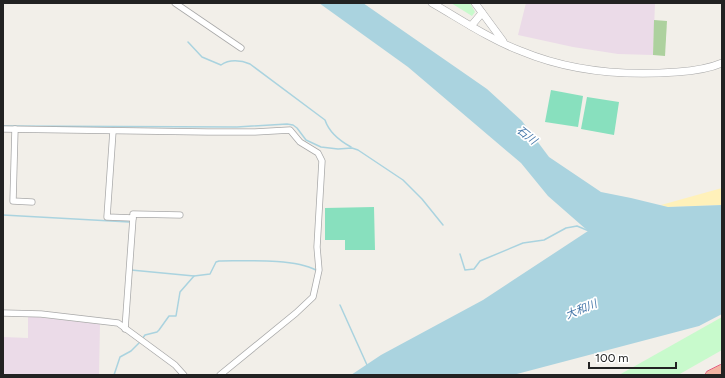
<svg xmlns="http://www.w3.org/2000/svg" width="725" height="378" viewBox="0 0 725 378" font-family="Figtree,'Noto Sans JP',sans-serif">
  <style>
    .industrial { fill: #ebdbe8 }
    .forest { fill: #add19e }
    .sand { fill: #fff1ba }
    .park { fill: #c8facc }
    .pitch { fill: #88e0be }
    .water { fill: #aad3df }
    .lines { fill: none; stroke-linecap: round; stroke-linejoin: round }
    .stream { stroke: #aad3df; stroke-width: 1.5 }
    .minor-casing { stroke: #a9a9a9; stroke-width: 7 }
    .tertiary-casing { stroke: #a9a9a9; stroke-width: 8 }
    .trunk-casing { stroke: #dc2a67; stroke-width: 10 }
    .minor { stroke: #fff; stroke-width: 5.5 }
    .tertiary { stroke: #fff; stroke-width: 7 }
    .trunk { stroke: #f2b4a3; stroke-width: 9 }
    .labels { text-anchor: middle; stroke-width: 3.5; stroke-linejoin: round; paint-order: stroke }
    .water-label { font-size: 11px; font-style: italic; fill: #4a7aab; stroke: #fff }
  </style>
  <rect width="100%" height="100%" fill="#f2efe9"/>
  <g class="industrial">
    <path d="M 526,3 L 655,3 L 653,55 L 618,54 L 573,47 L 518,35 Z"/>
    <path d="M 28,316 L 100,324 L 99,375 L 3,375 L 3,337 L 28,338 Z"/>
  </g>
  <path class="forest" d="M 654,20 L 667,21 L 665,56 L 653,55 Z"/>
  <path class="sand" d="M 722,188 L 722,205 L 668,207 L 661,205 Z"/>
  <g class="park">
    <path d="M 451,3 L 470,3 L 475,12 L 472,16 Z"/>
    <path d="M 722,317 L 722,350 L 678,375 L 619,375 Z"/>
  </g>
  <g class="pitch">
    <path d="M 551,90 L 583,96 L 578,127 L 545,122 Z"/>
    <path d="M 587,97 L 619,102 L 614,135 L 581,129 Z"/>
    <path d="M 374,207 L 375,250 L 345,250 L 345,240 L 325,240 L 325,208 Z"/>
  </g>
  <path class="water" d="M 319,3 L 363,3 L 487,89 L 522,121 L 549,157 L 601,192 L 631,198 L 668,207 L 722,205 L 722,314 L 699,326 L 513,375 L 351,375 L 381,355 L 483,300 L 588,231 L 548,196 L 521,163 L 408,67 Z"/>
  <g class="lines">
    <g class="stream">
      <path d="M 188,42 L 202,57 L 221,65 C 229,59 241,60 250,64 L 325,120 C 329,132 340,141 351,147"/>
      <path d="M 3,126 L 237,127 L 287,124 L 293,125 L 297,128 L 306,140 L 321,147 L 338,149 L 352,148 L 358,150 L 403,180 L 422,199 L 443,225"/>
      <path d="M 3,215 L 129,222"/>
      <path d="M 460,254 L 465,270 L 474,269 L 480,261 L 523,243 L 544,240 L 566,228 L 577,226 L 589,231"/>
      <path d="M 131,270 L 194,276 L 210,274 L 216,262 L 219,261 C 245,261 293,258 316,270"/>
      <path d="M 340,305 L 367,365"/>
      <path d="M 142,339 L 145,335 L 157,332 L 159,330 L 169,316 L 176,316 L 180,292 L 194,276"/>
      <path d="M 114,375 L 120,357 L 131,351 L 139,343"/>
    </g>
    <g class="minor-casing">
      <g id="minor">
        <path d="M 175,3 L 241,48"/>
        <path d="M 3,129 L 208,132 L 255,132 L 290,130 L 300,142 L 318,153 L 322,161 L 317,247 L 319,270 L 313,297 L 296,313 L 220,375"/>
        <path d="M 15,129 L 13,201 L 32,202"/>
        <path d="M 113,131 L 107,217 L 133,218 L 133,214 L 180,215"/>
        <path d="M 3,313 L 41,314 L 118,323 L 175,365 L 184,375"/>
        <path d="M 125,329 L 133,218"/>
      </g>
    </g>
    <g class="tertiary-casing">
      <g id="tertiary">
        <path d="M 432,3 C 460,19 491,40 521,51 C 569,71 625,76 677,72 C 692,71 708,69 722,63"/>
        <path d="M 475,3 L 503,41"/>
        <path d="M 471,26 L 482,13"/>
      </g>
    </g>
    <g class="trunk-casing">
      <path id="trunk" d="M 710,375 L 722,369"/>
    </g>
    <use href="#minor" class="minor"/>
    <use href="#tertiary" class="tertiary"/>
    <use href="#trunk" class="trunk"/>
  </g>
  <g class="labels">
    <g class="water-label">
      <text transform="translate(527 135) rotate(39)" y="4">石川</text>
      <text transform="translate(581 309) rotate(-22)" y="4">大和川</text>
    </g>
  </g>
  <rect width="725" height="378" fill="none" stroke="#222222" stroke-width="8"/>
  <path d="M589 362v6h87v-6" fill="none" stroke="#222222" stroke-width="2"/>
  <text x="595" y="362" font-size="12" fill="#222222" stroke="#ffffff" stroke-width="3" paint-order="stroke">100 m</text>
</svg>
